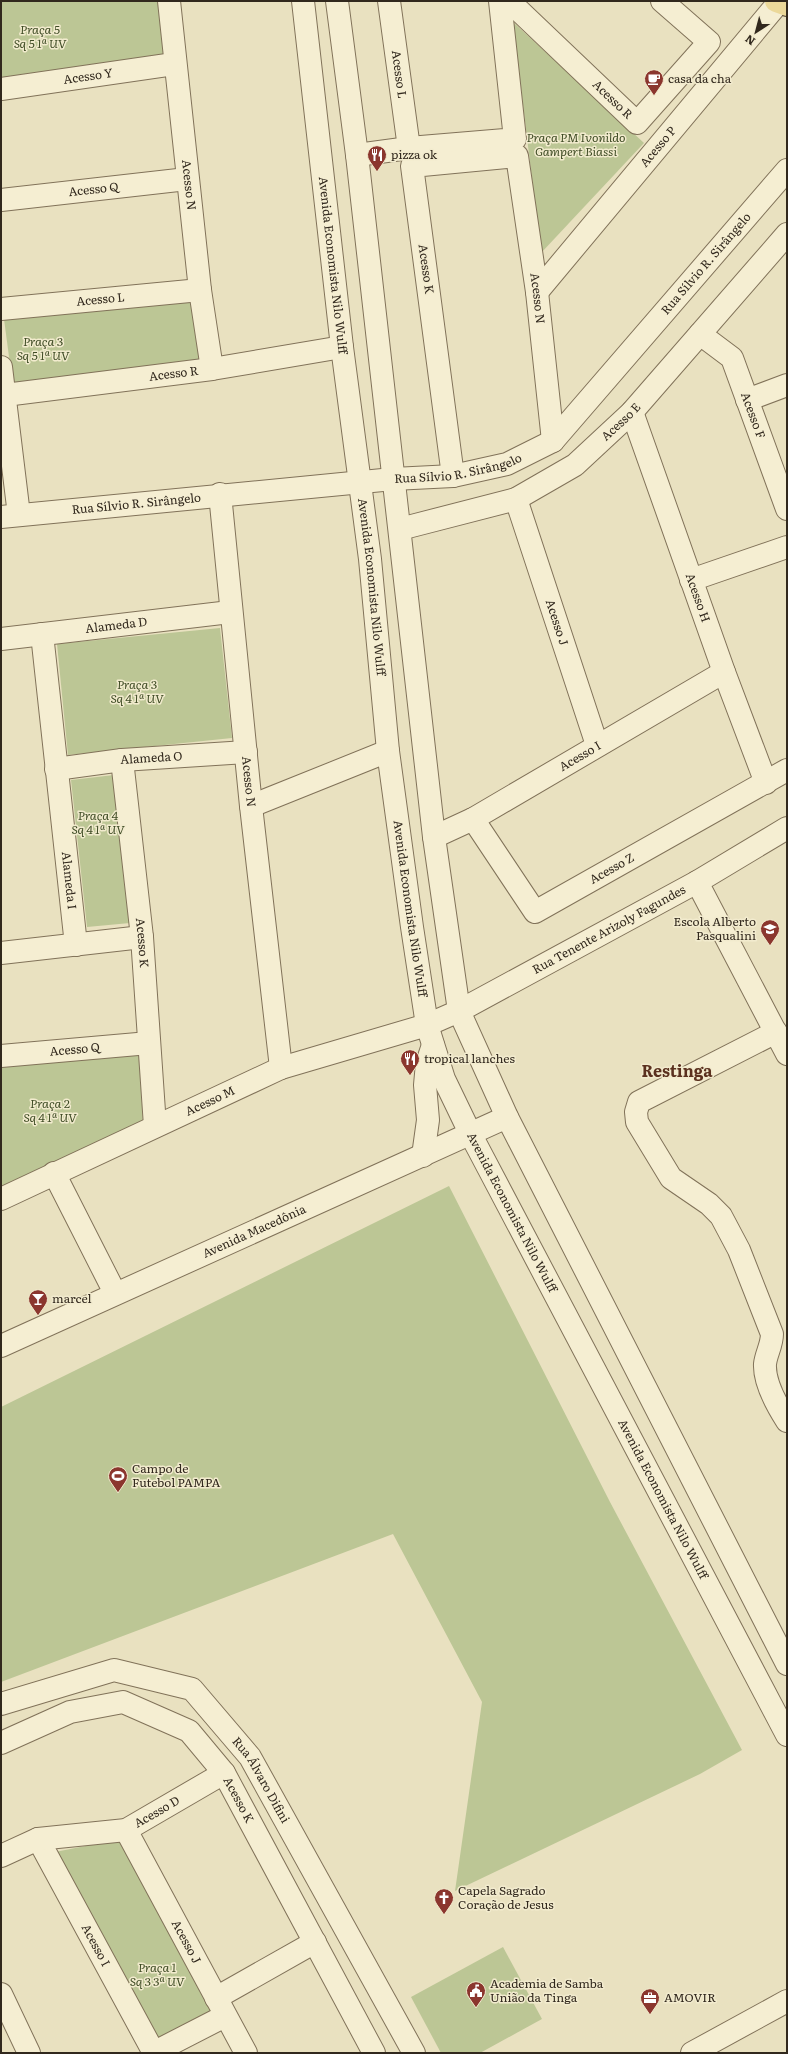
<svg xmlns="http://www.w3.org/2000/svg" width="788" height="2054" viewBox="0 0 788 2054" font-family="Literata,serif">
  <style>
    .park { fill: #bcc695 }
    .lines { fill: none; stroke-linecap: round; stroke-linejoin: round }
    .minor-casing { stroke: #817259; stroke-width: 24 }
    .major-casing { stroke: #4f402d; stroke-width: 24 }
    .minor { stroke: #f5eed2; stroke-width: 22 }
    .major { stroke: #ebd899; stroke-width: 22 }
    .labels { text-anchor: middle; stroke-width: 3; stroke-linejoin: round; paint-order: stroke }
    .park-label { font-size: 12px; font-style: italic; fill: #3f4c25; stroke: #f2ebce }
    .street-label { font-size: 12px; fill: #31281d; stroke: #f2ebce }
    .poi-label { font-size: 12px; fill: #31281d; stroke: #f2ebce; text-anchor: start }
    .district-label { font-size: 16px; font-weight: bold; fill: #5b311f; stroke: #f2ebce }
  </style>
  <rect width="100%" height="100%" fill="#e9e1c0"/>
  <g class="park">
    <path d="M 1,1 L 159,1 L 166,58 L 1,78 Z"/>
    <path d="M 513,22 L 644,143 L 541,253 Z"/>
    <path d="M 193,297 L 201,362 L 13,387 L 4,319 Z"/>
    <path d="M 220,628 L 232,738 L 68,755 L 57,644 Z"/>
    <path d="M 114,775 L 130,923 L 87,927 L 71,780 Z"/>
    <path d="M 139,1053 L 143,1123 L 1,1189 L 1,1066 Z"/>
    <path d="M 449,1186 L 610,1502 L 742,1750 L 700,1774 L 455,1891 L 482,1702 L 393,1534 L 1,1682 L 1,1407 Z"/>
    <path d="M 121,1839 L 214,2012 L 157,2042 L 55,1852 Z"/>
    <path d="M 503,1947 L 542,2019 L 480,2053 L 441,2053 L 411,1997 Z"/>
  </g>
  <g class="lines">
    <g class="minor-casing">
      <g id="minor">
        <path id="s1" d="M 169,1 L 200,290 L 212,369"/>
        <path id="s2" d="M 303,1 L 342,347 L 370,559 L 388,751 L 412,927 L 427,1025 L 444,1079 L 471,1135 L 787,1735"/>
        <path d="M 337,1 L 357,155 L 434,837 L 459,1011 L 507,1117 L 787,1664"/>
        <path id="s3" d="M 389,1 L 409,148"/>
        <path id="s4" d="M 509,1 L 637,123 L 709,42 L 662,1"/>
        <path id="s5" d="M 1,89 L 174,64"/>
        <path d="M 357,155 L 409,148 L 515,139 L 500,1"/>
        <path id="s6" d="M 1,200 L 187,179"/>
        <path id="s7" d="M 537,292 L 779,2"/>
        <path id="s8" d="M 1,309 L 200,290"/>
        <path id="s9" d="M 700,334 L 732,358 L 787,509"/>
        <path d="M 1,367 L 19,515"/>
        <path id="s10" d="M 5,395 L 212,369 L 342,347"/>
        <path d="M 747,400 L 787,385"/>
        <path id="s11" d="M 632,412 L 724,672 L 766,783"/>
        <path id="s12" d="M 453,476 L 412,166 L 517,156 L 537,292 L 553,441"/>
        <path id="s13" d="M 220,494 L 251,806 L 281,1068"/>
        <path id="s14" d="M 516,499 L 597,745"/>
        <path id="s15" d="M 1,517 L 393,479 L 453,476 L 507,464 L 553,441 L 787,170"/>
        <path id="s16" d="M 400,529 L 516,499 L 575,465 L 632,412 L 787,234"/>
        <path d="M 691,580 L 787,547"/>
        <path id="s17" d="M 42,634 L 76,945"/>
        <path id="s18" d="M 1,639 L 230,612"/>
        <path id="s19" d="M 122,760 L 142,937 L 155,1126"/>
        <path id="s20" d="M 56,769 L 122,760 L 246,752"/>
        <path d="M 251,806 L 388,751"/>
        <path id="s21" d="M 473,819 L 535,912 L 787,770"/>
        <path id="s22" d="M 434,837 L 473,819 L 724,672"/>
        <path d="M 697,882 L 787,1054"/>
        <path d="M 1,953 L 142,937"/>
        <path d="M 776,1032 L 639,1102 L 636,1112 L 637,1122 L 671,1178 L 709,1204 L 721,1216 L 739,1250 L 772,1334 C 772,1345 766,1354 765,1364 C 764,1382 778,1407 787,1421"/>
        <path id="s23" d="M 1,1056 L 149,1043"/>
        <path d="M 423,1156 L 428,1120 L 425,1085 L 427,1063 L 433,1045"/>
        <path d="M 54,1173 L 115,1293"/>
        <path id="s24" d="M 1,1199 L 281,1068 L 427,1025 L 459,1011 L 697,882 L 787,828"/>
        <path id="s25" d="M 1,1346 L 507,1117"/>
        <path id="s26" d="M 1,1704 L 114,1670 L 192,1689 L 250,1757 L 414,2053"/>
        <path id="s27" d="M 1,1743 L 70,1712 L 123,1702 L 189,1731 L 224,1773 L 374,2053"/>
        <path id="s28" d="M 126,1830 L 246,2053"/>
        <path id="s29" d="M 38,1839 L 154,2053"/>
        <path id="s30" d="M 1,1856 L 38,1839 L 126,1830 L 224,1773"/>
        <path d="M 1,1994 L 29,2053"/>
        <path d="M 216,1998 L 315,1942"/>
        <path d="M 153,2053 L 225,2016"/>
        <path d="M 692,2053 L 787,2001"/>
      </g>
    </g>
    <g class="major-casing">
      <path id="major" d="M 776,1 L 787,5"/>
    </g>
    <use href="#minor" class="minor"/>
    <use href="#major" class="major"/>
  </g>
  <defs>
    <g id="cafe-pin" transform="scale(1)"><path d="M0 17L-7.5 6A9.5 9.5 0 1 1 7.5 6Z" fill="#8b362e" stroke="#f2ebce"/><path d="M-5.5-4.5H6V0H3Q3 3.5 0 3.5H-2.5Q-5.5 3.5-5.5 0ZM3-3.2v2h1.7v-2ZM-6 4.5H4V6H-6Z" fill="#fff"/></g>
    <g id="restaurant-pin" transform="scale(1)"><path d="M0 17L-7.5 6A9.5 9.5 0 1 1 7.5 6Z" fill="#8b362e" stroke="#f2ebce"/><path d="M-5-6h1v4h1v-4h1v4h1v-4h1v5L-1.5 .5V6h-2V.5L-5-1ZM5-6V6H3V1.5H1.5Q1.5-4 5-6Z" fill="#fff"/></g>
    <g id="school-pin" transform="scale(1)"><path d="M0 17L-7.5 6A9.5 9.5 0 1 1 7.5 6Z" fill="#8b362e" stroke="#f2ebce"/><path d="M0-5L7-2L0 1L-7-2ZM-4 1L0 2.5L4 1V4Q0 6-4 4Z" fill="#fff"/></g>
    <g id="bar-pin" transform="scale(1)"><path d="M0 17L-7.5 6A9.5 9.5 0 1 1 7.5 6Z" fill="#8b362e" stroke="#f2ebce"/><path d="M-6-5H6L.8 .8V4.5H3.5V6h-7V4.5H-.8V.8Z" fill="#fff"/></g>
    <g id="stadium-pin" transform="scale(1)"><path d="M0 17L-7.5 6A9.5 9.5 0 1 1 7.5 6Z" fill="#8b362e" stroke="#f2ebce"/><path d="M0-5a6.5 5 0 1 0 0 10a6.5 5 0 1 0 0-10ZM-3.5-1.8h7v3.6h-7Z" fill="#fff"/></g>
    <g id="church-pin" transform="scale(1)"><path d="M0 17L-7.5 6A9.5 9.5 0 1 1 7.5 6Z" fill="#8b362e" stroke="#f2ebce"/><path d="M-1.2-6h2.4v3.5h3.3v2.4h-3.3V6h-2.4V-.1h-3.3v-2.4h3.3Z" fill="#fff"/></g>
    <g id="civic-pin" transform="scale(1)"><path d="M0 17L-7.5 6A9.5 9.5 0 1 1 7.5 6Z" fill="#8b362e" stroke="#f2ebce"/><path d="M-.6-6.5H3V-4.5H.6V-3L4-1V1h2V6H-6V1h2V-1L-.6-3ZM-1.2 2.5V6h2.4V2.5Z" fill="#fff"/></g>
    <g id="office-pin" transform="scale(1)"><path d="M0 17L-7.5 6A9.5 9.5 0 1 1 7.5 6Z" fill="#8b362e" stroke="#f2ebce"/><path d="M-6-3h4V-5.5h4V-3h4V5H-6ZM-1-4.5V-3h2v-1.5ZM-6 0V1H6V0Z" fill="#fff"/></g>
  </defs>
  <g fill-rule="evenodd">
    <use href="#cafe-pin" x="654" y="79"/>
    <use href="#restaurant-pin" x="377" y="155"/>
    <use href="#school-pin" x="770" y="929"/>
    <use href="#restaurant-pin" x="410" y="1059"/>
    <use href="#bar-pin" x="38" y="1299"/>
    <use href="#stadium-pin" x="118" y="1476"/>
    <use href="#church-pin" x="444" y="1898"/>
    <use href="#civic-pin" x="476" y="1991"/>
    <use href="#office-pin" x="650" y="1998"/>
  </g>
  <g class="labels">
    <g class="park-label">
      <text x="40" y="34">Praça 5<tspan x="40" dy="14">Sq 5 1ª UV</tspan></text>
      <text x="576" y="142">Praça PM Ivonildo<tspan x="576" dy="14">Gampert Biassi</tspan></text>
      <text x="43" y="346">Praça 3<tspan x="43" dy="14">Sq 5 1ª UV</tspan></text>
      <text x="137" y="689">Praça 3<tspan x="137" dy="14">Sq 4 1ª UV</tspan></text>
      <text x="98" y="820">Praça 4<tspan x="98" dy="14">Sq 4 1ª UV</tspan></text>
      <text x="50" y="1108">Praça 2<tspan x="50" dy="14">Sq 4 1ª UV</tspan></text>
      <text x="157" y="1972">Praça 1<tspan x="157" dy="14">Sq 3 3ª UV</tspan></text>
    </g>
    <g class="street-label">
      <text dy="4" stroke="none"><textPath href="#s3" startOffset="74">Acesso L</textPath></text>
      <text dy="4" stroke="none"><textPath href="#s5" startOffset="88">Acesso Y</textPath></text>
      <text dy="4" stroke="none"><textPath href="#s4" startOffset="143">Acesso R</textPath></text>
      <text dy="4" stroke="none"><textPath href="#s7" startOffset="189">Acesso P</textPath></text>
      <text dy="4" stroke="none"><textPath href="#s1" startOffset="185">Acesso N</textPath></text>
      <text dy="4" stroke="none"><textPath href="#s6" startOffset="93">Acesso Q</textPath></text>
      <text dy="4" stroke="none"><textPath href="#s15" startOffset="795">Rua Sílvio R. Sirângelo</textPath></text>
      <text dy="4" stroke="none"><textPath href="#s2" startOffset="266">Avenida Economista Nilo Wulff</textPath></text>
      <text transform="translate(426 269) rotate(82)" y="4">Acesso K</text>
      <text dy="4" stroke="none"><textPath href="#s12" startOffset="562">Acesso N</textPath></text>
      <text dy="4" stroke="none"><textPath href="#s8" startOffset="100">Acesso L</textPath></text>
      <text dy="4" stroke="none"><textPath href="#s10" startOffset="170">Acesso R</textPath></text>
      <text dy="4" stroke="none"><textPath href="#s9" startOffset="101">Acesso F</textPath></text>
      <text dy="4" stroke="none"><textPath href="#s16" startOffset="251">Acesso E</textPath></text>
      <text dy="4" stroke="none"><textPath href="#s15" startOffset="460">Rua Sílvio R. Sirângelo</textPath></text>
      <text dy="4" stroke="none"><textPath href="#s15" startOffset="136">Rua Sílvio R. Sirângelo</textPath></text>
      <text dy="4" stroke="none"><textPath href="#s2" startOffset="590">Avenida Economista Nilo Wulff</textPath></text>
      <text dy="4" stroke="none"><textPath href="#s11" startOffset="197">Acesso H</textPath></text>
      <text dy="4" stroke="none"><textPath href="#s14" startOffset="130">Acesso J</textPath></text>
      <text dy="4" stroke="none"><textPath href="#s18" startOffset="116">Alameda D</textPath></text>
      <text dy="4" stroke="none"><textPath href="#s22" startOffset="167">Acesso I</textPath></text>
      <text dy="4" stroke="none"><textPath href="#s20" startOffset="96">Alameda O</textPath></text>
      <text dy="4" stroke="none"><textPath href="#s13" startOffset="289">Acesso N</textPath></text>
      <text dy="4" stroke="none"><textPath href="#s21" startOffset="200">Acesso Z</textPath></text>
      <text dy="4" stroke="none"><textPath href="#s17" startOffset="248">Alameda I</textPath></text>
      <text dy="4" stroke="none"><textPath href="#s2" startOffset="914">Avenida Economista Nilo Wulff</textPath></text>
      <text dy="4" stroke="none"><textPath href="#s24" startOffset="667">Rua Tenente Arizoly Fagundes</textPath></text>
      <text dy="4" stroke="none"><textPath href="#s19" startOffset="184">Acesso K</textPath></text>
      <text dy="4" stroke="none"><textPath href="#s23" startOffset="74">Acesso Q</textPath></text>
      <text dy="4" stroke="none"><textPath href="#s24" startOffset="231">Acesso M</textPath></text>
      <text dy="4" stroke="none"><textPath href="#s2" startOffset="1238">Avenida Economista Nilo Wulff</textPath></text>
      <text dy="4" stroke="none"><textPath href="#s25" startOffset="278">Avenida Macedônia</textPath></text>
      <text dy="4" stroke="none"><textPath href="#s2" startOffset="1562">Avenida Economista Nilo Wulff</textPath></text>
      <text dy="4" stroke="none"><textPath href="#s26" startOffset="313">Rua Álvaro Difini</textPath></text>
      <text dy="4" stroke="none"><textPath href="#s27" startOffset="287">Acesso K</textPath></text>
      <text dy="4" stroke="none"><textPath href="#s30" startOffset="165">Acesso D</textPath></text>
      <text dy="4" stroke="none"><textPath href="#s28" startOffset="127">Acesso J</textPath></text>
      <text dy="4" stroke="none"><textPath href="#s29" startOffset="121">Acesso I</textPath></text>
    </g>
    <g class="poi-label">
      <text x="668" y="83">casa da cha</text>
      <text x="391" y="159">pizza ok</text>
      <text x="756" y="926" text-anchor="end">Escola Alberto<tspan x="756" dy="14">Pasqualini</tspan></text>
      <text x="424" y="1063">tropical lanches</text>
      <text x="52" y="1303">marcel</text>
      <text x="132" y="1473">Campo de<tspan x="132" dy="14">Futebol PAMPA</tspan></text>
      <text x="458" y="1895">Capela Sagrado<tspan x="458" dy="14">Coração de Jesus</tspan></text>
      <text x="490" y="1988">Academia de Samba<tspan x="490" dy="14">União da Tinga</tspan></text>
      <text x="664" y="2002">AMOVIR</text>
    </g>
    <g class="district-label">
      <text x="677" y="1077">Restinga</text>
    </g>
  </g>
  <rect width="788" height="2054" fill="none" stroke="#31281d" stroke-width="4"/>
  <g transform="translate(756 32) rotate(216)" stroke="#f2ebce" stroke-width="3" paint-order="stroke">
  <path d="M0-3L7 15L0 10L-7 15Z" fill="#31281d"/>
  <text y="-6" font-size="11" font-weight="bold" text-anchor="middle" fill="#31281d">N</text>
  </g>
</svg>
